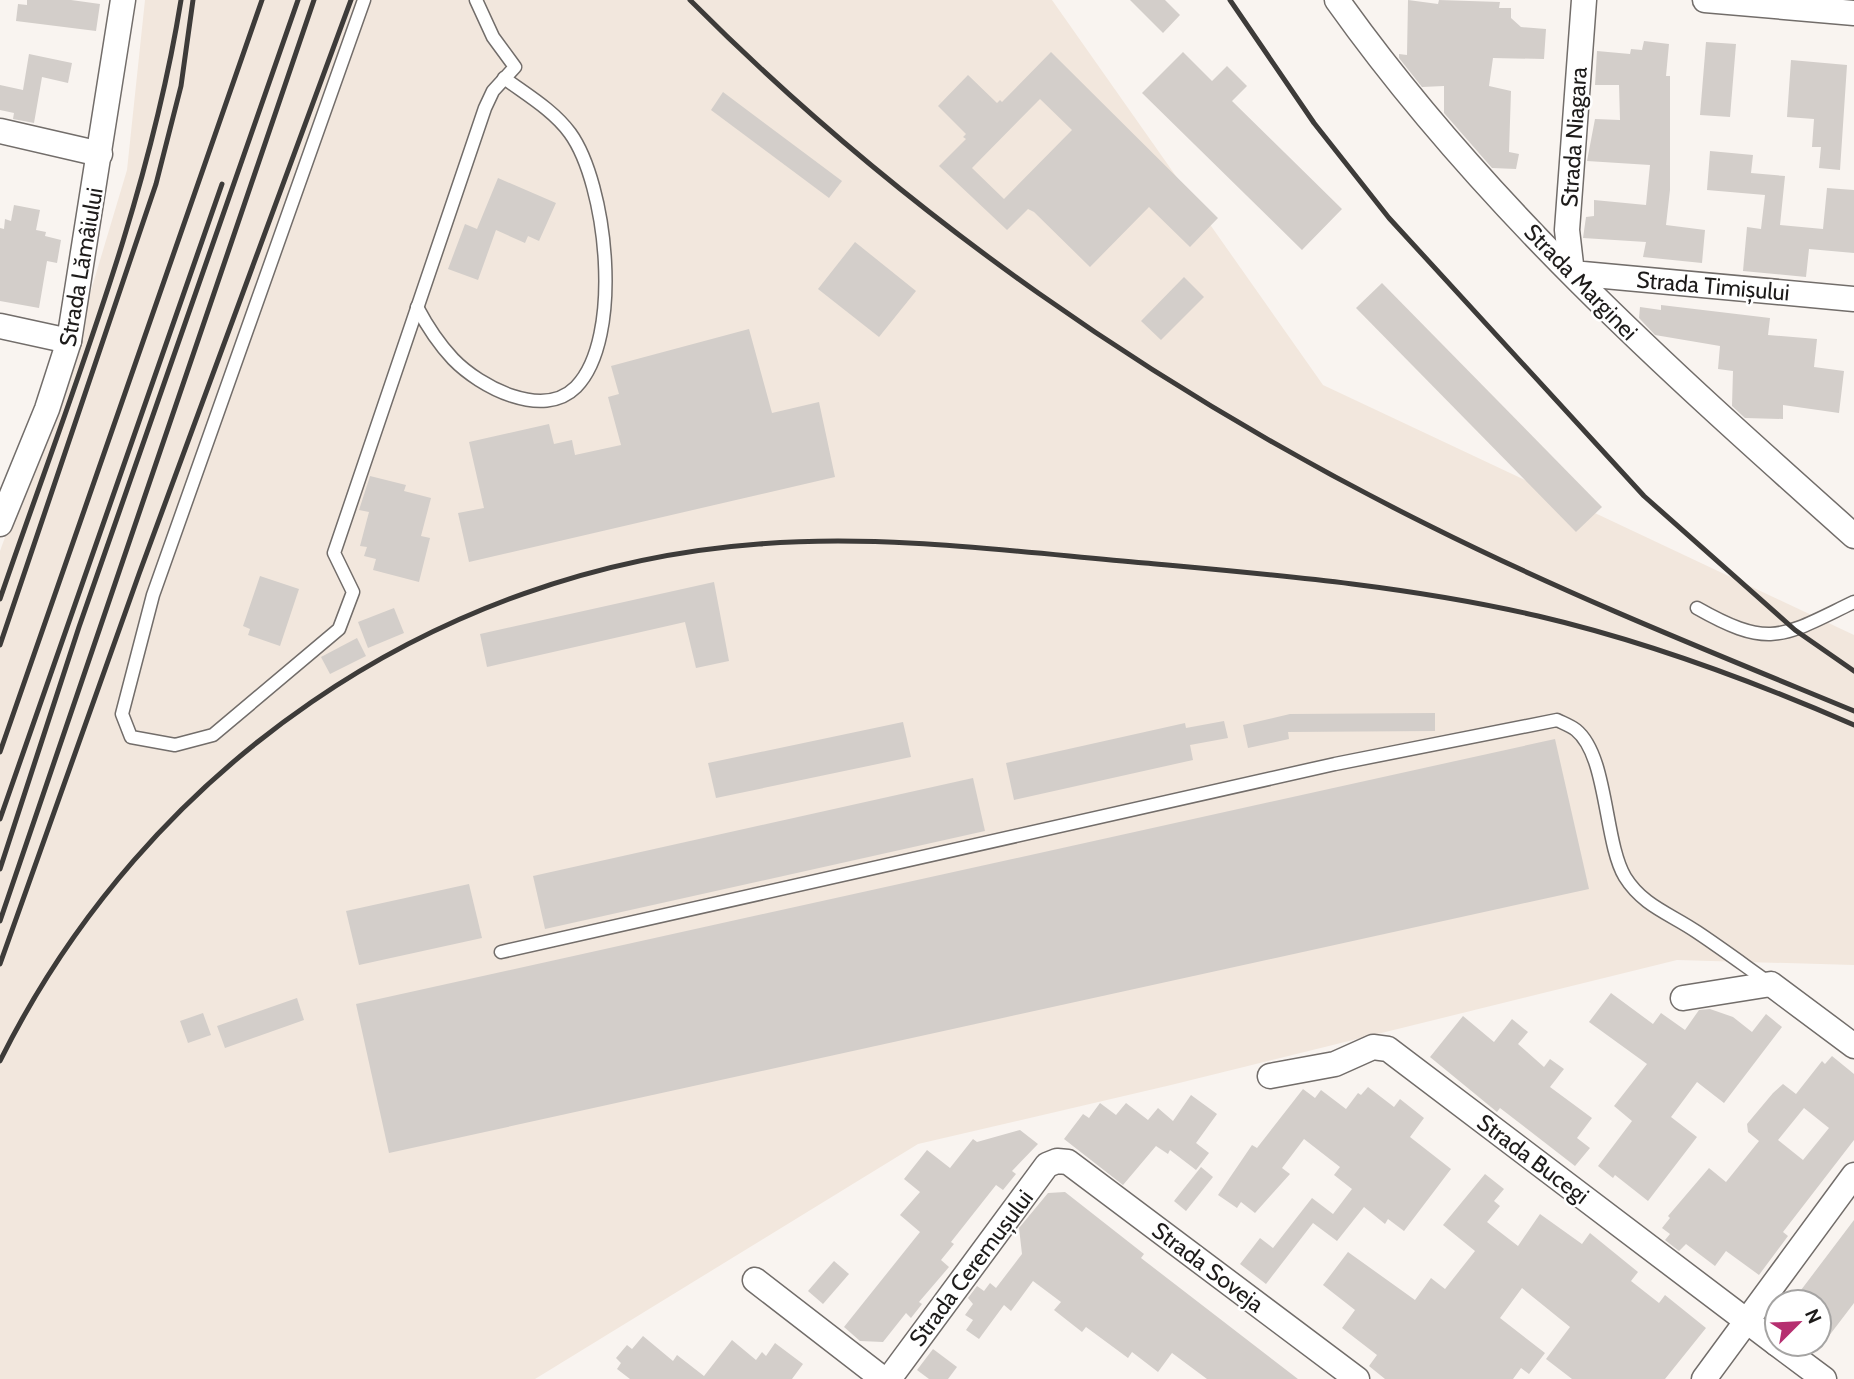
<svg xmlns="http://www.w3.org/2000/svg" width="1854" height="1379" viewBox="0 0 1854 1379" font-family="Cabin,sans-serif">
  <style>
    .built { fill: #f2e7dd }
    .building { fill: #d3ceca; fill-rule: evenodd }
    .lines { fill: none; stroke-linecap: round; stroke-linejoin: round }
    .lane-casing { stroke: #726d6a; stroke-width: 15 }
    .street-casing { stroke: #726d6a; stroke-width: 27 }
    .lane { stroke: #fff; stroke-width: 12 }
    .street { stroke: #fff; stroke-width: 24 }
    .rail { stroke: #3d3b39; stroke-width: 5 }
    .labels { text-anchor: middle; stroke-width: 5; stroke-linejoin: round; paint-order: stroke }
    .street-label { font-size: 23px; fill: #1d1b1a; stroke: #fff }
  </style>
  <rect width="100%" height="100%" fill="#f9f4f0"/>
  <path class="built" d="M 145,0 L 1052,0 L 1323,385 L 1854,635 L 1854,965 L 1677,960 L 1171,1085 L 918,1144 L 535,1379 L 0,1379 L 0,551 L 75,344 L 127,170 Z"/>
  <g class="building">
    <path d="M 27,0 L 71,0 L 100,4 L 96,31 L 16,21 L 18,4 L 27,5 Z"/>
    <path d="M 1130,0 L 1165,0 L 1180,15 L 1163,33 Z"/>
    <path d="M 1408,0 L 1438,4 L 1439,0 L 1500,2 L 1499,8 L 1511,8 L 1511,18 L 1521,27 L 1546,29 L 1544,59 L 1493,58 L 1489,86 L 1511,91 L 1509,152 L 1519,154 L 1516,169 L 1492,168 L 1444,113 L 1444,86 L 1422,87 L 1399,58 L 1399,54 L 1407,55 Z"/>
    <path d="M 1644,41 L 1669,44 L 1666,76 L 1670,76 L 1670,190 L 1666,225 L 1705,230 L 1702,263 L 1643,257 L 1646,242 L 1583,238 L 1586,217 L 1594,216 L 1594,200 L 1646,205 L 1650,165 L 1587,161 L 1595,119 L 1620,120 L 1619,85 L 1595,85 L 1597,51 L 1630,54 L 1631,49 L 1642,50 Z"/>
    <path d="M 1706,42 L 1736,44 L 1730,117 L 1700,115 Z"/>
    <path d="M 1051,52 L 1218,218 L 1190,247 L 1149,207 L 1090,267 L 1034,212 L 1028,209 L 1007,230 L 939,166 L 966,139 L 963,137 L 966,134 L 938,106 L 968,75 L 997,103 L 1000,100 L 1002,102 ZM 1040,99 L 1072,130 L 1004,199 L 972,168 Z"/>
    <path d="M 1183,52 L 1212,81 L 1227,66 L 1247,86 L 1232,101 L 1342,209 L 1302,250 L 1142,93 Z"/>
    <path d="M 29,54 L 72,63 L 68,83 L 42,77 L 34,123 L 13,119 L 14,113 L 0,110 L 0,85 L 23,90 Z"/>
    <path d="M 1791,60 L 1847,65 L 1840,170 L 1819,168 L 1821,147 L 1812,147 L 1814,119 L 1787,117 Z"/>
    <path d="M 723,92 L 842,181 L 829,198 L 711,110 Z"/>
    <path d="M 1710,151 L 1753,155 L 1751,173 L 1785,176 L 1780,225 L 1823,229 L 1827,188 L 1854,190 L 1854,253 L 1809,249 L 1806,277 L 1743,271 L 1747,227 L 1761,229 L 1765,195 L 1707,190 Z"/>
    <path d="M 498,178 L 556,203 L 539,241 L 528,236 L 525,243 L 496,230 L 478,280 L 448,269 L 465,224 L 477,229 Z"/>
    <path d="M 14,205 L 40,210 L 36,230 L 46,232 L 45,236 L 61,240 L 57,263 L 47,261 L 39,308 L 0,301 L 0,228 L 4,229 L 5,219 L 11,221 Z"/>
    <path d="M 855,242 L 916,291 L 879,337 L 818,289 Z"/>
    <path d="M 1184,277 L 1204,297 L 1161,340 L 1141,321 Z"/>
    <path d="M 1382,283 L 1602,507 L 1576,532 L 1356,308 Z"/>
    <path d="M 1661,305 L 1770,318 L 1768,335 L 1817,339 L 1814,367 L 1844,371 L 1839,413 L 1783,405 L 1783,419 L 1745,418 L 1732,406 L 1733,371 L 1718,369 L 1720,346 L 1655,335 L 1639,318 L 1640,307 L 1661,310 Z"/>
    <path d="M 749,329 L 772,413 L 819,402 L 835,477 L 469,562 L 458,513 L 484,508 L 469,442 L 549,424 L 554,444 L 572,440 L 575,455 L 621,445 L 608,397 L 619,394 L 611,366 Z"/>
    <path d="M 370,476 L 406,485 L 404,491 L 431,498 L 421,536 L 430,538 L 419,582 L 373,570 L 376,559 L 364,556 L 367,547 L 360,546 L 369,512 L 359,510 Z"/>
    <path d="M 260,576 L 299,589 L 280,646 L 248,635 L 250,629 L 243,626 Z"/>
    <path d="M 714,582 L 729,661 L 696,668 L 685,622 L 487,667 L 480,634 Z"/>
    <path d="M 394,608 L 404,633 L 368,648 L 358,622 Z"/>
    <path d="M 357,638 L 366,656 L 330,674 L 321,657 Z"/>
    <path d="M 1435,713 L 1435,731 L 1288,732 L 1289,739 L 1248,748 L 1243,725 L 1290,714 Z"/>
    <path d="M 1224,721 L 1228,738 L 1190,745 L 1193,760 L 1014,800 L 1006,763 L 1185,723 L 1186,728 Z"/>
    <path d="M 903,722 L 911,757 L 716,798 L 708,763 Z"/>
    <path d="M 1555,739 L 1589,889 L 389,1153 L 356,1004 Z"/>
    <path d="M 973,778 L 985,831 L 545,929 L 533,876 Z"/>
    <path d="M 469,884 L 482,938 L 359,965 L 346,911 Z"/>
    <path d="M 1611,993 L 1653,1024 L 1661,1013 L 1685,1030 L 1699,1010 L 1710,1009 L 1733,1017 L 1752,1032 L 1766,1014 L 1782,1027 L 1724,1103 L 1697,1082 L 1671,1117 L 1697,1137 L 1648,1201 L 1615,1175 L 1613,1178 L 1598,1166 L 1632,1121 L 1614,1106 L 1647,1064 L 1589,1022 Z"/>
    <path d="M 297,998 L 304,1020 L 225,1048 L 217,1026 Z"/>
    <path d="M 203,1013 L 211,1035 L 188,1043 L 180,1021 Z"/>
    <path d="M 1463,1016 L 1494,1042 L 1512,1019 L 1528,1032 L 1518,1044 L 1544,1067 L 1550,1059 L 1564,1069 L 1550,1087 L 1592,1118 L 1577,1138 L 1590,1148 L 1575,1166 L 1500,1108 L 1497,1112 L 1430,1057 Z"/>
    <path d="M 1832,1056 L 1854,1074 L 1854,1140 L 1783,1232 L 1788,1236 L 1759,1275 L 1726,1251 L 1715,1266 L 1686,1244 L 1679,1251 L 1665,1240 L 1670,1234 L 1662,1228 L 1670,1218 L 1668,1216 L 1709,1168 L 1726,1182 L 1759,1141 L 1748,1132 L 1747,1124 L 1773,1093 L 1783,1084 L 1796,1094 L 1822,1061 L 1825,1064 ZM 1804,1108 L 1829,1128 L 1803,1160 L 1778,1140 Z"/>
    <path d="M 1368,1087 L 1394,1107 L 1400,1099 L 1424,1118 L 1410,1137 L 1451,1169 L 1404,1231 L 1388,1219 L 1385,1224 L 1364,1207 L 1337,1241 L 1313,1223 L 1266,1284 L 1240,1264 L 1260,1238 L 1273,1248 L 1312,1198 L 1333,1214 L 1352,1189 L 1334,1175 L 1340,1167 L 1304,1139 L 1282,1168 L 1290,1174 L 1255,1213 L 1241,1202 L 1237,1208 L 1218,1195 L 1252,1145 L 1257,1148 L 1303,1089 L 1315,1098 L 1321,1090 L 1346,1109 L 1358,1093 L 1361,1095 Z"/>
    <path d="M 1191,1095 L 1217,1114 L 1196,1143 L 1209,1153 L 1196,1170 L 1170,1150 L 1168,1154 L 1156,1146 L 1123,1185 L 1064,1139 L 1083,1114 L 1089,1118 L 1100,1103 L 1116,1115 L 1126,1103 L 1148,1120 L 1158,1108 L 1173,1121 Z"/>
    <path d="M 1020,1130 L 1038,1144 L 1012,1171 L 1016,1174 L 1003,1190 L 996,1185 L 951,1242 L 954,1244 L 941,1260 L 949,1267 L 919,1302 L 922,1304 L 911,1318 L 906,1313 L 883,1342 L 860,1341 L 844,1327 L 920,1232 L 900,1215 L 920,1192 L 904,1179 L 927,1150 L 950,1168 L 973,1139 L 977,1142 Z"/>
    <path d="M 1201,1167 L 1213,1177 L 1186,1211 L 1174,1201 Z"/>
    <path d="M 1485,1174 L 1504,1189 L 1494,1201 L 1500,1206 L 1487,1222 L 1518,1246 L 1540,1214 L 1582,1244 L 1590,1233 L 1638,1272 L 1631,1281 L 1659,1303 L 1665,1295 L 1706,1328 L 1665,1379 L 1572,1379 L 1546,1359 L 1570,1327 L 1522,1288 L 1500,1318 L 1545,1353 L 1529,1374 L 1521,1368 L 1513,1379 L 1385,1379 L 1369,1366 L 1377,1355 L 1342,1328 L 1355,1310 L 1323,1285 L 1348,1252 L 1415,1300 L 1431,1278 L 1445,1289 L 1475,1251 L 1443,1225 Z"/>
    <path d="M 1065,1192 L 1144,1254 L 1141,1258 L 1298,1379 L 1207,1379 L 1172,1353 L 1158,1372 L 1132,1352 L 1128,1358 L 1086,1327 L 1082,1332 L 1054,1310 L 1061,1302 L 1033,1281 L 1011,1311 L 1004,1305 L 979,1339 L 966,1330 L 973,1320 L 965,1315 L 973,1304 L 968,1298 L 977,1286 L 984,1291 L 990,1283 L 996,1288 L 1022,1254 L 1019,1228 L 1048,1193 Z"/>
    <path d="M 1854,1220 L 1854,1303 L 1819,1349 L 1819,1302 L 1792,1302 Z"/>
    <path d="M 834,1261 L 849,1274 L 823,1304 L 808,1291 Z"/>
    <path d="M 643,1336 L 673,1361 L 677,1355 L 704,1376 L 732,1340 L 756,1360 L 762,1352 L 766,1356 L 775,1343 L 803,1364 L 792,1379 L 630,1379 L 617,1369 L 621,1363 L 616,1358 L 627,1345 L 632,1349 Z"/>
    <path d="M 933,1349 L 957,1367 L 948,1379 L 929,1379 L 917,1370 Z"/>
  </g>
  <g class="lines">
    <g class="lane-casing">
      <g id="lane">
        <path d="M 364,0 L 153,595 L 122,714 L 131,737 L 175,745 L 213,735 L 339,629 L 353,592 L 334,553 L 485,108 L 493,91 L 515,67 L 493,37 L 476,0"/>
        <path d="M 417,307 C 427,326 438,343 453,359 C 480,387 543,420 576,387 C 624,338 607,184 570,133 C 553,110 527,95 504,78"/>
        <path d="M 1697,608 C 1771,650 1783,636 1854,602"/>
        <path d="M 501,952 L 1335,764 L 1557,720 C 1563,723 1571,726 1576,730 C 1608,756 1604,842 1625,877 C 1643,906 1671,914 1697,932 C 1721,948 1744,965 1768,982"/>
      </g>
    </g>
    <g class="street-casing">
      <g id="street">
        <path d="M 1337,0 C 1482,204 1668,370 1854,536"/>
        <path d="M 1584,0 L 1567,230 L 1572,273 L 1854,299"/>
        <path d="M 1705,0 L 1854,13"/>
        <path d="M 0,131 L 100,154"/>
        <path d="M 0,326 L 69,341"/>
        <path d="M 0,524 L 47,409 L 69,341 L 123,0"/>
        <path d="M 1683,998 L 1771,984 L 1854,1046"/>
        <path d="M 1270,1076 L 1335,1064 L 1373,1047 L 1388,1049 L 1777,1344"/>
        <path d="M 755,1280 L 883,1379"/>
        <path d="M 1777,1344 L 1824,1379"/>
        <path d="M 889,1379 L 1047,1165 L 1057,1161 L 1068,1162 L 1357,1379"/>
        <path d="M 1704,1379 L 1854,1175"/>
      </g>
    </g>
    <use href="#lane" class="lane"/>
    <use href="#street" class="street"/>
    <g class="rail">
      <path d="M 690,0 C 904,215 1158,391 1430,526 C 1568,595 1711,652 1854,711"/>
      <path d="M 1230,0 L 1314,123 L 1389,218 L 1644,496 L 1795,630 L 1854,671"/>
      <path d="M 0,599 C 67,403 148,206 181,0"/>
      <path d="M 0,645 L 156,184 L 181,86 L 193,0"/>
      <path d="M 0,752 L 262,0"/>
      <path d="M 0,819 L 222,184"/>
      <path d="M 0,869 L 79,627 L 298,0"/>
      <path d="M 0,921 L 314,0"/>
      <path d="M 0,964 L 139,574 L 351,0"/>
      <path d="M 0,1061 C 145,769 433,568 759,544 C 887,534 1017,552 1145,563 C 1277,575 1409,586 1538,616 C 1645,641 1753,681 1854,725"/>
    </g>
  </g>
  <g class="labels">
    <g class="street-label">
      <text transform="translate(1574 137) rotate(-86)" y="8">Strada Niagara</text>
      <text transform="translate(81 267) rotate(-80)" y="8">Strada Lămâiului</text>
      <text transform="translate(1581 282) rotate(46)" y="8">Strada Marginei</text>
      <text transform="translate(1713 286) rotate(5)" y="8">Strada Timișului</text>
      <text transform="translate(1533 1159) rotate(37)" y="8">Strada Bucegi</text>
      <text transform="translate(1208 1267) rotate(37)" y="8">Strada Soveja</text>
      <text transform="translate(971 1268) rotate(-53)" y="8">Strada Ceremușului</text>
    </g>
  </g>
  <g transform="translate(1798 1323) rotate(66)"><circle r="33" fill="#ffffff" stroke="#a5a4a3" stroke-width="2"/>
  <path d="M0-5L12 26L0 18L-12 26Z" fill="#b62f70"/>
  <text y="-10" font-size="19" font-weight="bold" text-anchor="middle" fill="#1d1b1a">N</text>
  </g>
</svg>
